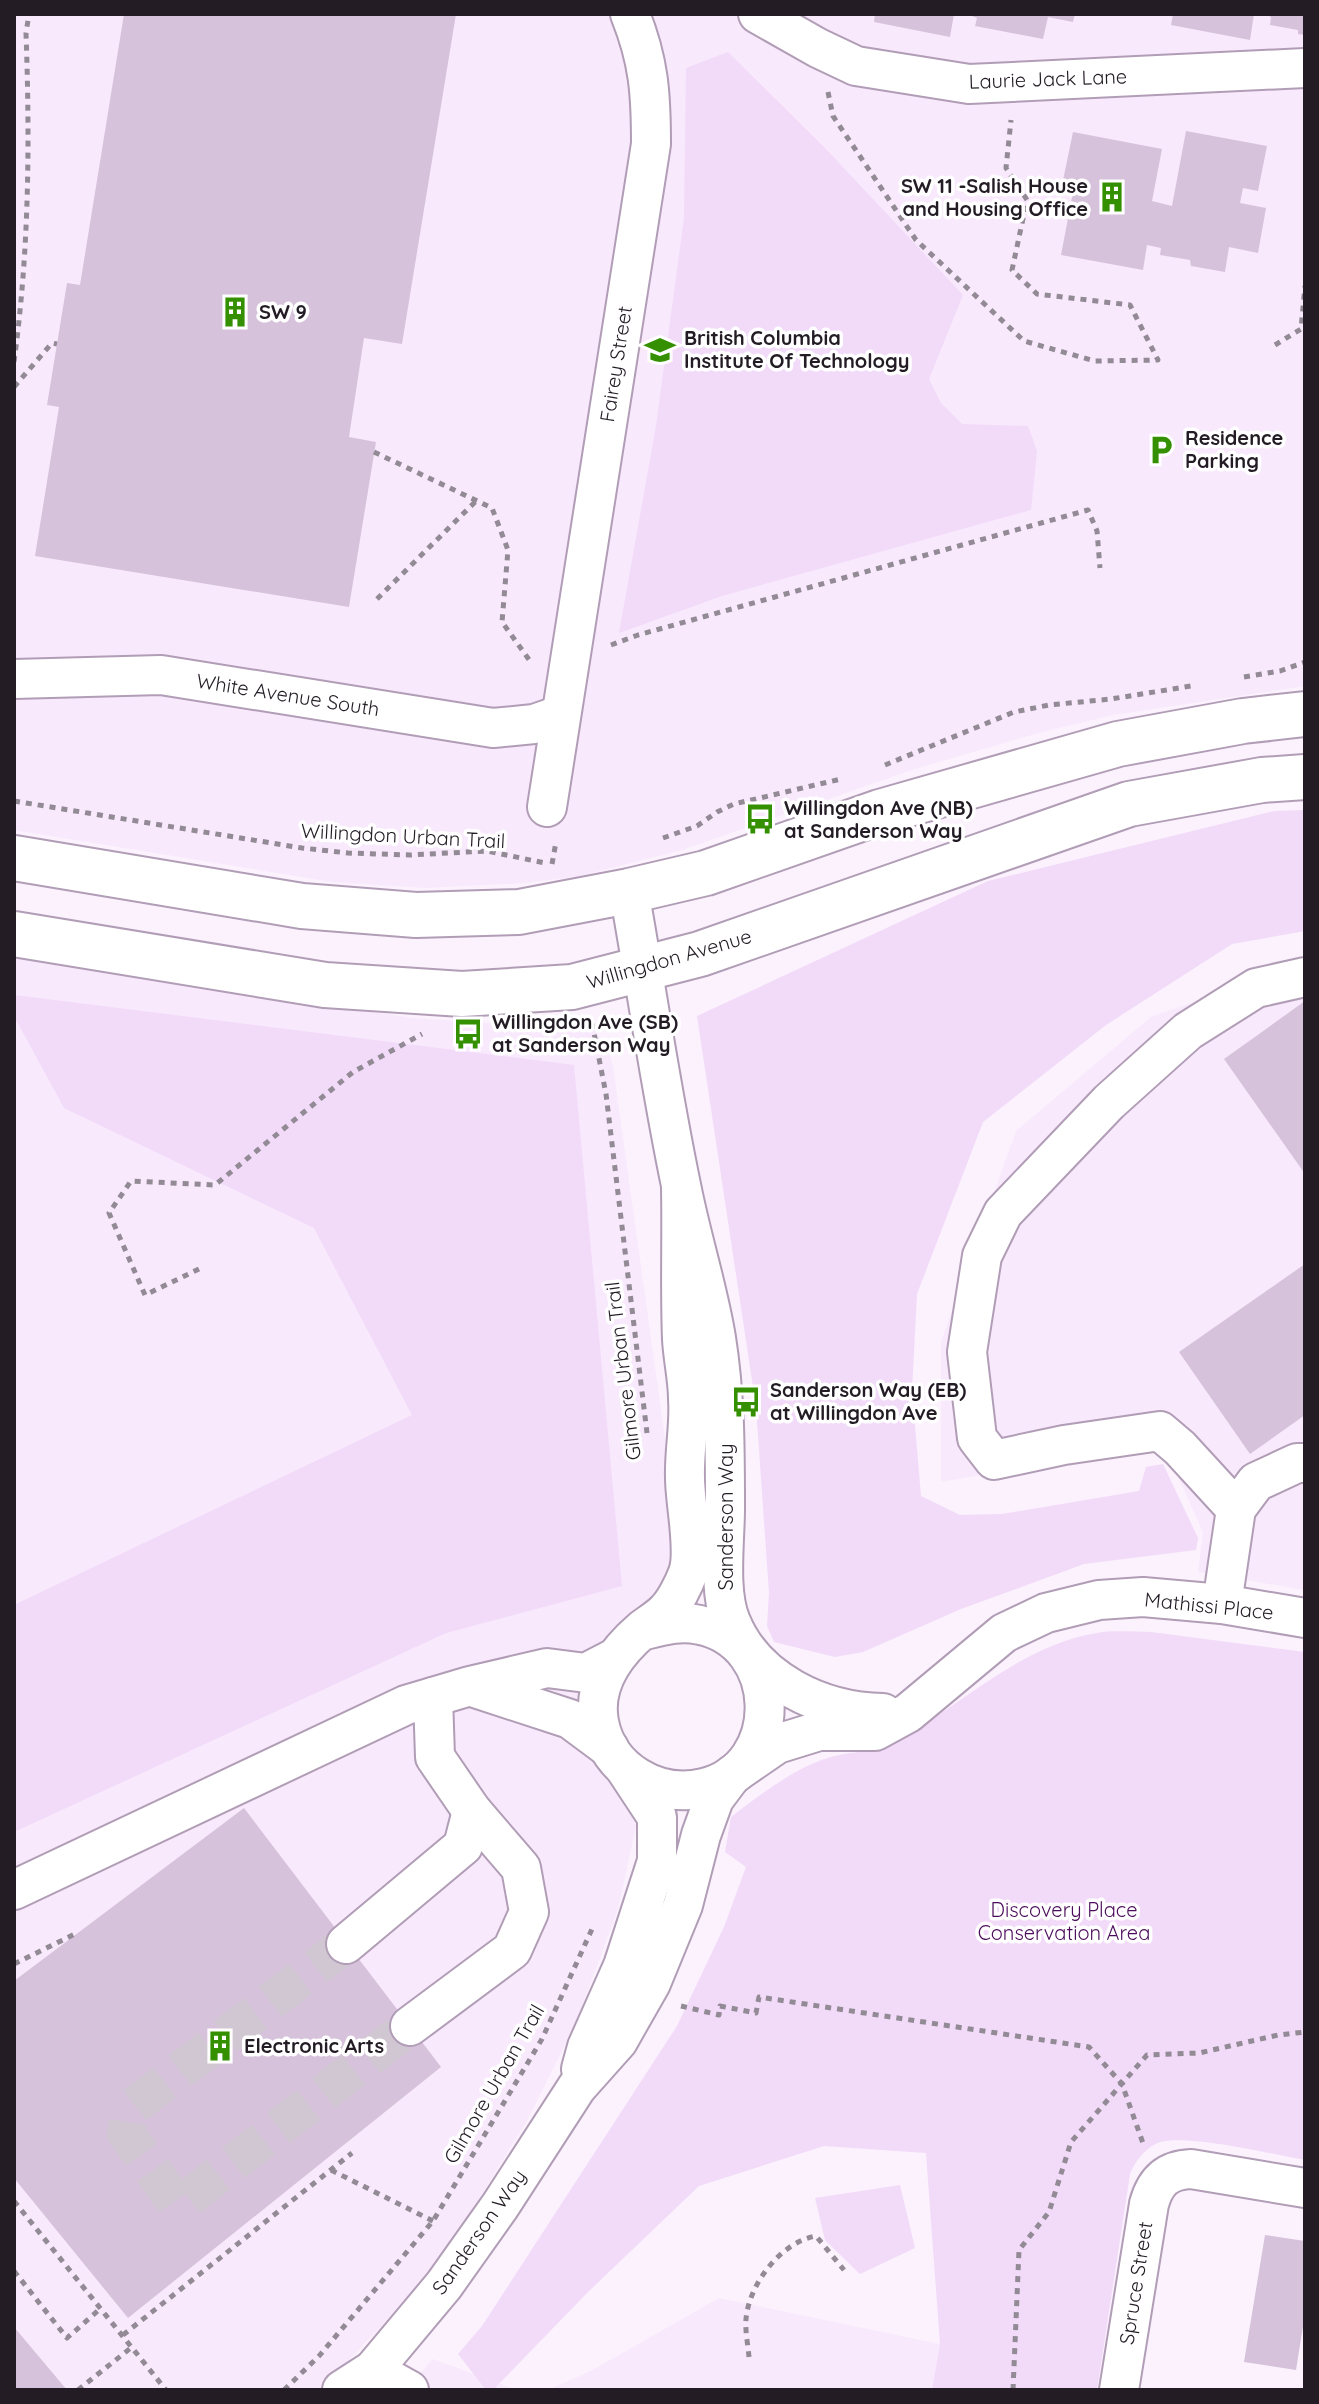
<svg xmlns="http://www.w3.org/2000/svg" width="1319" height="2404" viewBox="0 0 1319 2404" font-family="Quicksand,sans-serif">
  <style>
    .built { fill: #f8e9fc }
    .green { fill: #f2daf9 }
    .building { fill: #d7c2dc }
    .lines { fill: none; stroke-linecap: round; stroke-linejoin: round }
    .minor-tunnel { stroke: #d0c7d2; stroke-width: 38; stroke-dasharray: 38 19; stroke-linecap: butt }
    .minor-casing { stroke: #b19db6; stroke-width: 42 }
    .major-casing { stroke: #b19db6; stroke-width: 48 }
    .path { stroke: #928a94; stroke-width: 5; stroke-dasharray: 6 6; stroke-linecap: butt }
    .minor { stroke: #fff; stroke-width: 38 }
    .major { stroke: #fff; stroke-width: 44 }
    .labels { text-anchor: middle; stroke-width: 7; stroke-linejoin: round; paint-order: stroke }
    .street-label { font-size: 20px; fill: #231c25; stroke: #fff }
    .poi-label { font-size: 20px; font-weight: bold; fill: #231c25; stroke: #fff; text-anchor: start }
    .park-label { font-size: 20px; fill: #4c0c5c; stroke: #fff }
  </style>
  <rect width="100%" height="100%" fill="#fbf2fd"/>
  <g class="built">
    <path d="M 14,14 L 1305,14 L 1305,686 L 1113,715 L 1042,732 L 918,768 L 682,850 L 580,876 L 525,883 L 425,888 L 332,882 L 14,830 Z"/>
    <path d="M 14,957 L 413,1018 L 489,1023 L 572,1018 L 594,1030 L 608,1050 L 613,1066 L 668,1460 L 675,1552 L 662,1588 L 632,1624 L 596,1654 L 636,1826 L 618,1909 L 575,2025 L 527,2121 L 450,2245 L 394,2313 L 320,2390 L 14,2390 Z"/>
    <path d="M 1305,963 L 1305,1590 L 1198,1572 L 1203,1532 L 1163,1443 L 941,1482 L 941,1342 L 1016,1131 L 1151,1017 Z"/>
    <path d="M 719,2298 L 940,2344 L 932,2390 L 547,2390 L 591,2371 Z"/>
    <path d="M 433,2359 L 517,2390 L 405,2390 Z"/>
  </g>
  <g class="green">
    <path d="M 728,52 L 824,147 L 963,295 L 929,379 L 941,403 L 962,424 L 1028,426 L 1037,451 L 1031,510 L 722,596 L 619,633 L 656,426 L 684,218 L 686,68 Z"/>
    <path d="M 1305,810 L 1305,931 L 1232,944 L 1106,1025 L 983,1122 L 917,1294 L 912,1390 L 921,1496 L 960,1515 L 1002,1514 L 1139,1491 L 1146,1467 L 1163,1464 L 1198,1538 L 1196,1550 L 1084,1564 L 961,1609 L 863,1652 L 835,1657 L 774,1642 L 767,1626 L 769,1593 L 756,1407 L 697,1016 L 988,881 L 1274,811 Z"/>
    <path d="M 14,995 L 574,1065 L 622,1586 L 446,1633 L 14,1832 L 14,1605 L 412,1415 L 314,1228 L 64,1108 L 14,1016 Z"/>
    <path d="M 1151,1632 L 1305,1652 L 1305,2160 C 1272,2154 1189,2134 1160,2142 C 1146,2147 1135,2161 1130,2174 L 1097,2390 L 932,2390 L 940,2344 L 926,2153 L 824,2146 L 699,2186 L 588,2292 L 493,2390 L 486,2390 L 458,2354 L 482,2326 L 677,2026 L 724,1927 L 746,1867 L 725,1852 L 731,1817 C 761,1794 798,1765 835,1756 C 853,1751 871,1753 889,1744 C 958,1710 1017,1646 1097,1633 C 1114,1630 1134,1632 1151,1632 Z"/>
    <path d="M 900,2185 L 915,2248 L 860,2274 L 825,2240 L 815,2198 Z"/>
  </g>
  <g class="building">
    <path d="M 124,14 L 456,14 L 402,344 L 364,338 L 349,437 L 376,442 L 349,607 L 35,556 L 59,407 L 47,405 L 67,283 L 80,285 Z"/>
    <path d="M 875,14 L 954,14 L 950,37 L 874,22 Z"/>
    <path d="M 967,14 L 1075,14 L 1073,22 L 1048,17 L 1043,39 L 975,26 L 977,18 Z"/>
    <path d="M 1173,14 L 1254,14 L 1250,40 L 1171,25 Z"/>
    <path d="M 1265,14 L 1305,14 L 1305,35 L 1298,34 L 1298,30 L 1270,25 L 1271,17 Z"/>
    <path d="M 1186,131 L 1267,146 L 1258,191 L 1243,188 L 1240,203 L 1266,208 L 1258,253 L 1229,247 L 1225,272 L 1191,266 L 1190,260 L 1160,255 L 1161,248 L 1147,245 L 1143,270 L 1061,255 L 1073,192 L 1061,190 L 1073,132 L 1162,149 L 1152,201 L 1172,206 Z"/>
    <path d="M 1305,1001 L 1305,1174 L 1224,1059 Z"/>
    <path d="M 1305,1264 L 1305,1415 L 1250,1454 L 1179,1352 Z"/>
    <path d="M 244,1808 L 441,2067 L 128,2318 L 14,2178 L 14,1981 Z"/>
    <path d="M 1265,2235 L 1305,2241 L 1305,2314 L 1296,2370 L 1244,2362 Z"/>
    <path d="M 14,2327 L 67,2390 L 14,2390 Z"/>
  </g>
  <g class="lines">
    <path class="minor-tunnel" d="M 346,1944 L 130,2109 L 126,2133 L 178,2206 L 410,2026"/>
    <g class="minor-casing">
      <g id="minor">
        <path d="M 758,14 L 818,48 L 856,66 L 969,84 L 1305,68"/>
        <path d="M 14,679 L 161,675 L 493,728 L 534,724 L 560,715"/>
        <path d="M 547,807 L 651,144 C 651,94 649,61 630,14"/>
        <path d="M 629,891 C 647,991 661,1091 682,1190 C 692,1240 708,1289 716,1338 C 725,1394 725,1451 725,1508 C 725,1541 718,1592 731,1622 C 755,1681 822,1712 883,1713"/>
        <path d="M 1236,1509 L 1180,1448 L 1160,1431 L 1064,1445 L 994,1460 L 977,1438 L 967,1352 L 982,1256 L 1003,1213 L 1109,1102 L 1188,1031 L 1256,988 L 1305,977"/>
        <path d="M 1222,1604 L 1236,1509 L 1256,1482 L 1297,1463 L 1305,1463"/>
        <path d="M 641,1631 C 661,1626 680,1620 700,1625 C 784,1642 787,1768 704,1788 C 657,1799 608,1770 599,1722 C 592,1684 616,1652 643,1629 C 651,1623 661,1617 667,1610 C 675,1602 684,1584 688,1573 C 696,1551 685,1504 685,1478 C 684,1452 690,1425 688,1399 C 688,1379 683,1359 682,1339 C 680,1289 682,1239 681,1188"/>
        <path d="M 472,1687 L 570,1719 L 609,1748"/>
        <path d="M 14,1890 L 406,1705 L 470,1686 L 547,1668 L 586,1673 L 615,1658"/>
        <path d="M 346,1944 L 463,1846 L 472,1811"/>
        <path d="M 410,2026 L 512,1950 L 529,1912 L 521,1868 L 472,1811 L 435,1757 L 433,1697"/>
        <path d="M 581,2069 L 587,2047 L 623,1966 L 657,1861 L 657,1817 L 626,1770"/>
        <path d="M 373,2370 L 409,2390"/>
        <path d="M 342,2390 L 373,2370 L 444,2285 L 500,2206 L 577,2087 L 618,2041 L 651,1983 L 683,1905 L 701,1835 L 714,1799 L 732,1775 L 777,1744 L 819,1731 L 875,1731 L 908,1713 L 1004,1633 L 1046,1613 L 1099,1600 L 1143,1597 L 1222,1604 L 1305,1618"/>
        <path d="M 1119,2390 L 1149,2204 C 1155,2182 1166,2170 1191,2169 L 1305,2188"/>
      </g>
    </g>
    <g class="major-casing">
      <g id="major">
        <path d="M 14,858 L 302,906 L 416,915 L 519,912 L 629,891 L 706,873 L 880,812 L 1118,744 L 1243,721 L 1305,714"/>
        <path d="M 14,934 L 325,985 L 462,994 L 572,987 L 700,954 L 1129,804 L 1262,780 L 1305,777"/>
      </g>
    </g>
    <g class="path">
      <path d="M 828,92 L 833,116 L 916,240 L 1024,341 L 1095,361 L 1158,360 L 1130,305 L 1037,294 L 1012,270 L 1027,200 L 1006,168 L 1011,120"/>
      <path d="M 1275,345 L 1301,329 L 1305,286"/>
      <path d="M 14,362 C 29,252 30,144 26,33 L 29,14"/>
      <path d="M 14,387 L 52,343 L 57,344"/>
      <path d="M 374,452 L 492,508 L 508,550 L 502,622 L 530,661"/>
      <path d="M 377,599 L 477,500"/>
      <path d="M 611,645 L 638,635 L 1088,510 L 1097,531 L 1100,568"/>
      <path d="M 1244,677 L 1280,671 L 1305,662"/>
      <path d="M 885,765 L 1014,712 L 1049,705 L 1111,699 L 1191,686"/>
      <path d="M 14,801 L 302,848 L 348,853 L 410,855 L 487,851 L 545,863"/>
      <path d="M 663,838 L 697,826 L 717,812 L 734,804 L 841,779"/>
      <path d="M 552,864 L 556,842"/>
      <path d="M 592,1023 L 606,1094 L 647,1433"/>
      <path d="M 199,1269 L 145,1295 L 109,1213 L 131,1181 L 215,1185 L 353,1072 L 422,1034"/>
      <path d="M 14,1964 L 77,1933"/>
      <path d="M 681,2006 L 719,2015 L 720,2006 L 756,2013 L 759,1997 L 1089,2047 L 1122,2084 L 1144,2146"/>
      <path d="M 331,2170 L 433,2221"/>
      <path d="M 14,2201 L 166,2390"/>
      <path d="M 14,2271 L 67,2338 L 101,2308"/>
      <path d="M 123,2335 L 352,2153"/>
      <path d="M 749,2357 C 748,2345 745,2331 746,2319 C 749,2284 781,2242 816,2236 L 844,2270"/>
      <path d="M 78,2390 L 132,2347"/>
      <path d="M 284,2390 L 319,2356 L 433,2221 L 542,2039 L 592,1929"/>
      <path d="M 1013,2390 L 1019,2250 L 1049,2212 L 1071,2142 L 1147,2055 L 1199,2053 L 1278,2035 L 1305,2032"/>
    </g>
    <use href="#minor" class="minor"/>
    <use href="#major" class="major"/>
  </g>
  <defs>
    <g id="building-bare" transform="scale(2.4)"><path d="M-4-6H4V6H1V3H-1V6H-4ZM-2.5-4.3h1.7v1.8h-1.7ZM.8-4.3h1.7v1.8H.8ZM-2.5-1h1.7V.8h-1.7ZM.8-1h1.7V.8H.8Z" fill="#349001" stroke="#fff" stroke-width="2.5" paint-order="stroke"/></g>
    <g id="university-bare" transform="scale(2.4)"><path d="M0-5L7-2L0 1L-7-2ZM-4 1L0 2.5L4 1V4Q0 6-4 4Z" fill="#349001" stroke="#fff" stroke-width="2.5" paint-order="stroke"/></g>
    <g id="parking-bare" transform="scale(2.4)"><path d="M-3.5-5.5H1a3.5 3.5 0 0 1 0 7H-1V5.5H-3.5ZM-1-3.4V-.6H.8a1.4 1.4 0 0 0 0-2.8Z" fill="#349001" stroke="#fff" stroke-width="2.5" paint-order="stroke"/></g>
    <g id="bus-bare" transform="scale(2.4)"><path d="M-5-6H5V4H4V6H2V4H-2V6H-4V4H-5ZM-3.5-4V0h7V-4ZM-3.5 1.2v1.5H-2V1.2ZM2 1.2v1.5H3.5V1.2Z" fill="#349001" stroke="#fff" stroke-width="2.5" paint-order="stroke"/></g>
  </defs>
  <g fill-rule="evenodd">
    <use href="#building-bare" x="1112" y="197"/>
    <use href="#building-bare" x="235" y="312"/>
    <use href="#university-bare" x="660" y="350"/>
    <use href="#parking-bare" x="1161" y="450"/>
    <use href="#bus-bare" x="760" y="819"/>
    <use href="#bus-bare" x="468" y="1034"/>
    <use href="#bus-bare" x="746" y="1402"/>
    <use href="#building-bare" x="220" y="2046"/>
  </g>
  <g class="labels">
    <g class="street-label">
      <text transform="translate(1048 79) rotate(-2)" y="7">Laurie Jack Lane</text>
      <text transform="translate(616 364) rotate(-81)" y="7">Fairey Street</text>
      <text transform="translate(288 695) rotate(9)" y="7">White Avenue South</text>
      <text transform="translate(403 836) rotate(3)" y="7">Willingdon Urban Trail</text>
      <text transform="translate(669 959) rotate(-16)" y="7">Willingdon Avenue</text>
      <text transform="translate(623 1371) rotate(-97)" y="7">Gilmore Urban Trail</text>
      <text transform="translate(726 1517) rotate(-90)" y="7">Sanderson Way</text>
      <text transform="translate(1209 1606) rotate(6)" y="7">Mathissi Place</text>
      <text transform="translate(494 2084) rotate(-60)" y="7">Gilmore Urban Trail</text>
      <text transform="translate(479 2232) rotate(-55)" y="7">Sanderson Way</text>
      <text transform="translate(1136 2283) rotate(-81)" y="7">Spruce Street</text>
    </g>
    <g class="poi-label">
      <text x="1088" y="193" text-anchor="end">SW 11 -Salish House<tspan x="1088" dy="23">and Housing Office</tspan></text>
      <text x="259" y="319">SW 9</text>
      <text x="684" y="345">British Columbia<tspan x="684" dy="23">Institute Of Technology</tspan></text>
      <text x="1185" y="445">Residence<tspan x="1185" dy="23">Parking</tspan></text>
      <text x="784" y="815">Willingdon Ave (NB)<tspan x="784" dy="23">at Sanderson Way</tspan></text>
      <text x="492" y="1029">Willingdon Ave (SB)<tspan x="492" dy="23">at Sanderson Way</tspan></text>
      <text x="770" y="1397">Sanderson Way (EB)<tspan x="770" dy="23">at Willingdon Ave</tspan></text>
      <text x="244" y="2053">Electronic Arts</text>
    </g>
    <g class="park-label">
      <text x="1064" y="1917">Discovery Place<tspan x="1064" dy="23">Conservation Area</tspan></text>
    </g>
  </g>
  <rect width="1319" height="2404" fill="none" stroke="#231c25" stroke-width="32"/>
</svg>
